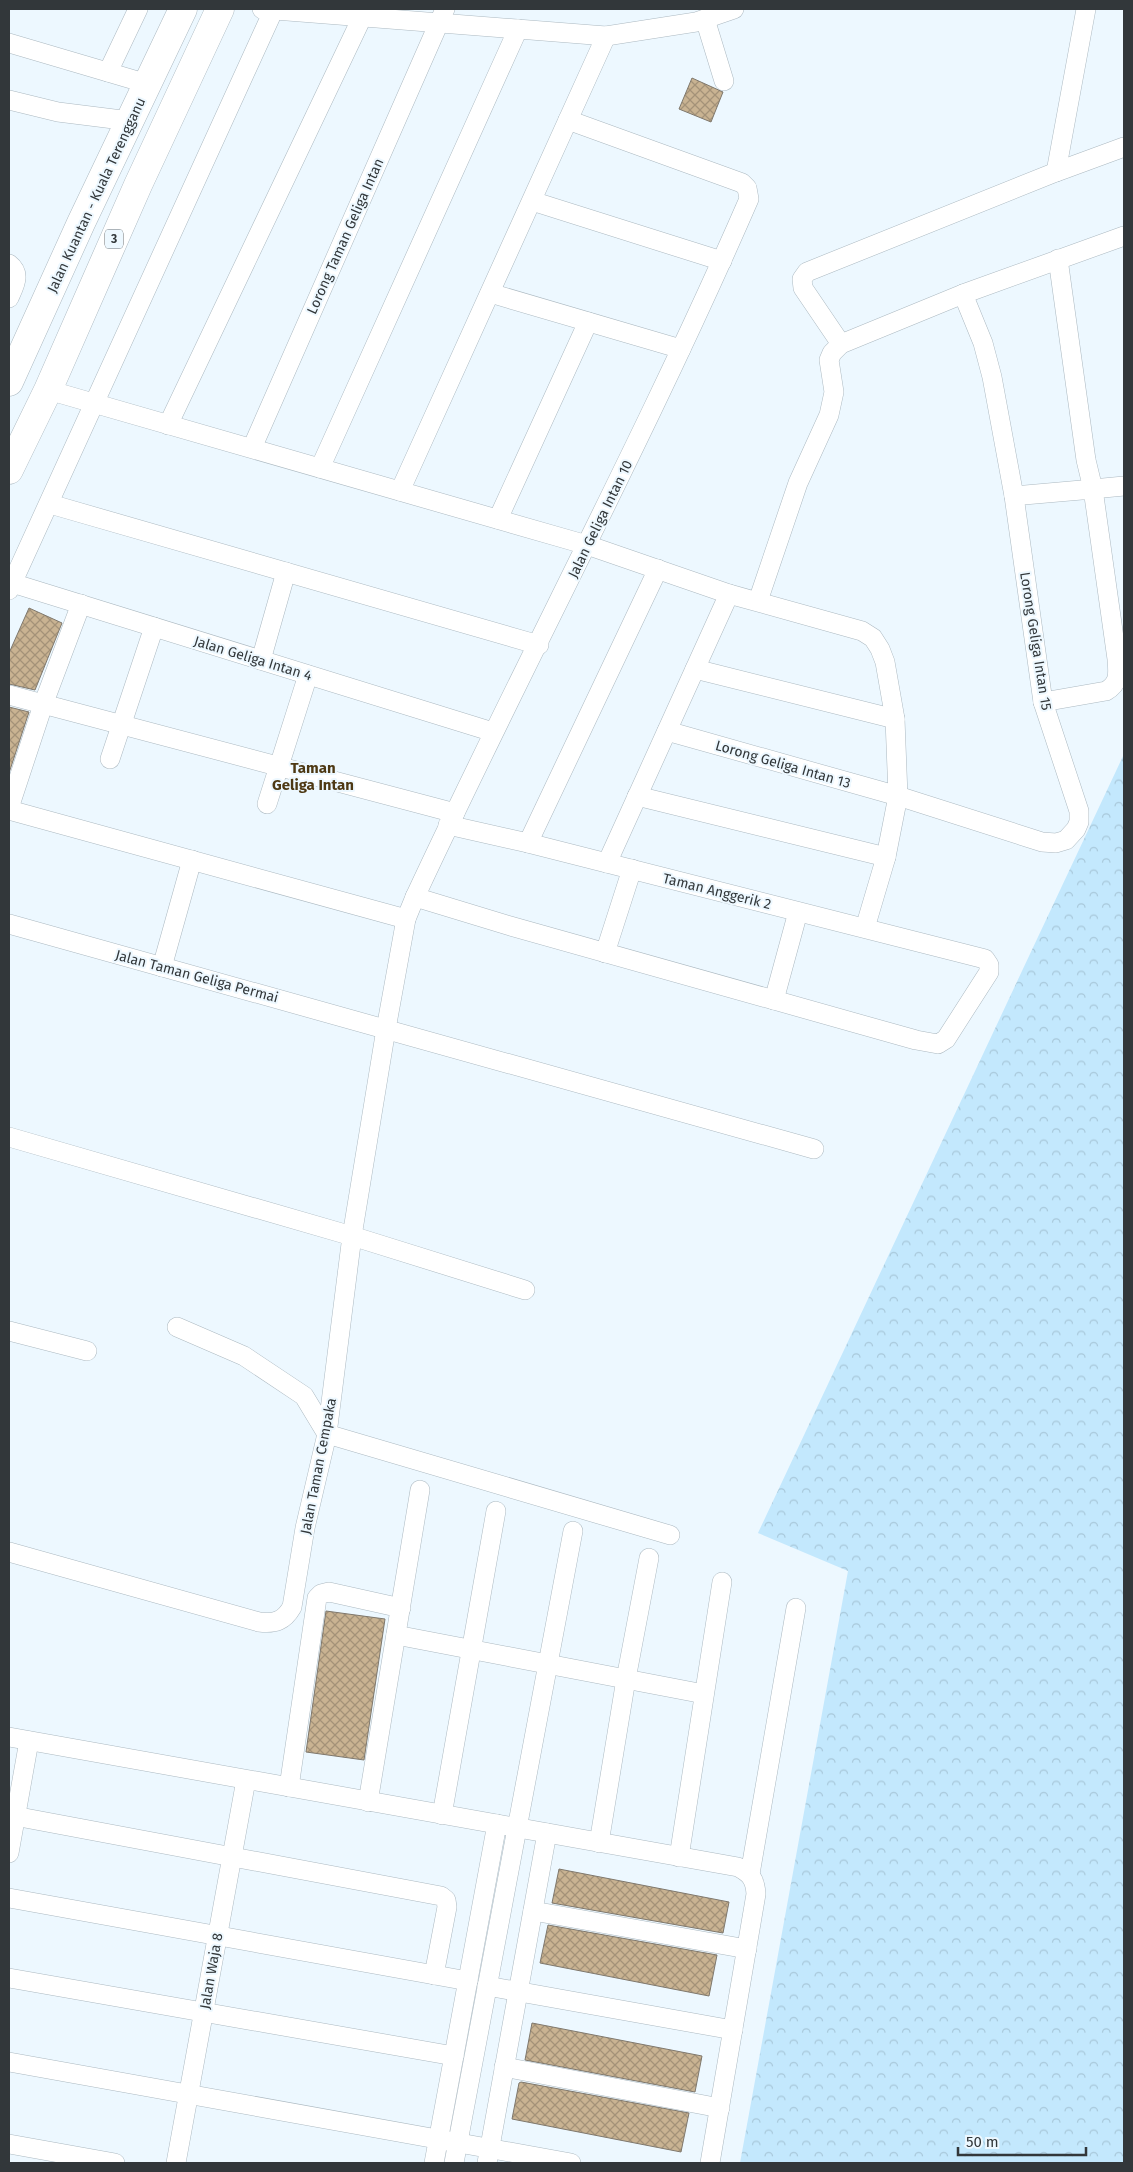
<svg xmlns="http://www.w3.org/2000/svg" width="1133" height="2172" viewBox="0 0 1133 2172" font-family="'Fira Sans',sans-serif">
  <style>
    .forest { fill: url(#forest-crowns) }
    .building { fill: url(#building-cross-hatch); stroke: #7f786d }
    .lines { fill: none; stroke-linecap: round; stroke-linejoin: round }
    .minor-casing { stroke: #acb9c1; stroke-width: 20 }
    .highway-casing { stroke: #acb9c1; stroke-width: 29 }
    .minor { stroke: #fff; stroke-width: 19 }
    .highway { stroke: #fff; stroke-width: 28 }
    .labels { text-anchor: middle; stroke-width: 4; stroke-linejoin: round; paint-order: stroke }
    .shield { fill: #edf8ff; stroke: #6a7175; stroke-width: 1 }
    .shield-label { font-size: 12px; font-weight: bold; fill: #32373a }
    .street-label { font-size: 14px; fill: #32373a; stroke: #edf8ff }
    .neighbourhood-label { font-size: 15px; font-weight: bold; fill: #4d3813; stroke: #edf8ff }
  </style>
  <defs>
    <pattern id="forest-crowns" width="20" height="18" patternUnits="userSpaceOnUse" patternTransform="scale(1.25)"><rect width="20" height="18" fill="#c3e8fd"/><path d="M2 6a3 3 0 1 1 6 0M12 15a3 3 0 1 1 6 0" fill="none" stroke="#a8c8da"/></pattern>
    <pattern id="building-cross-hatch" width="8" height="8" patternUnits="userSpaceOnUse" patternTransform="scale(1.25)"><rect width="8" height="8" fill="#c9b392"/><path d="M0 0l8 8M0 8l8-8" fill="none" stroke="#a49278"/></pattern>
  </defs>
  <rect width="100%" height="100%" fill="#edf8ff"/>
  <path class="forest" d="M 1124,754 L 1124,2163 L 740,2163 L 848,1571 L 758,1533 Z"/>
  <g class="building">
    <path d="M 692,78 L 723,92 L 711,122 L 679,109 Z"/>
    <path d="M 29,608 L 62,623 L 35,690 L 9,684 L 9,653 Z"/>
    <path d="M 9,707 L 29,712 L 9,773 Z"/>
    <path d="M 326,1611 L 385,1619 L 364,1760 L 306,1752 Z"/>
    <path d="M 559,1869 L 729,1902 L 723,1933 L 552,1903 Z"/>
    <path d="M 548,1925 L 717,1955 L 709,1996 L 540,1963 Z"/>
    <path d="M 532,2023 L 702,2056 L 695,2092 L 525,2060 Z"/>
    <path d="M 521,2082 L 689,2113 L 681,2152 L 512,2119 L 519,2083 Z"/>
  </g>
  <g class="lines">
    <g class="minor-casing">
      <g id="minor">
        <path d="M 262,9 L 606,36 L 696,22 L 734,9"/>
        <path d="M 705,19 L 724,81"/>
        <path d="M 9,43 L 148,84"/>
        <path d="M 108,72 L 138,9"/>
        <path d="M 9,100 L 58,112 L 130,121"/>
        <path d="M 1056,172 L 1086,9"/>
        <path d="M 532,201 L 722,261"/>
        <path d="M 1058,259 L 1086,460 L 1093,489 L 1124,486"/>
        <path d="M 9,264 C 22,274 14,286 9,298"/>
        <path d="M 490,293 L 681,349"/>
        <path d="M 841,344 L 803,288 L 802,279 L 807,272 L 1056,172 L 1124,147"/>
        <path d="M 48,390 L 587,545 L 729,594 L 862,631 L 873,638 L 880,649 L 885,662 L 895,719 L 898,796 L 886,857 L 865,928"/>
        <path d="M 168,425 L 366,9"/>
        <path d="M 252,448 L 445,9"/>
        <path d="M 320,468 L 518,29"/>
        <path d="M 400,491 L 606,36"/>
        <path d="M 1014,496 L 1093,489 L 1117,659 C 1118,673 1120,683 1106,691 L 1043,702"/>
        <path d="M 50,504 L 539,645"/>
        <path d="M 498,519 L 588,322"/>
        <path d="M 12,583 L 493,732"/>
        <path d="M 9,590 L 274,9"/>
        <path d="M 758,601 L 798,483 L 829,415 L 834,392 L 829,360 L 832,353 L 841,344 L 963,294 L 1124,236"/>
        <path d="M 261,660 L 286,572"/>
        <path d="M 695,669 L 895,719"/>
        <path d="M 9,695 L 455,813"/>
        <path d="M 667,731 L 898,796 L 1042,842 L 1056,843 L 1066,840 L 1076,829 L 1079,822 L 1079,811 L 1043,702 L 1014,496 L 992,377 L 983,343 L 963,294"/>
        <path d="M 110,759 L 154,627"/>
        <path d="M 637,796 L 886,857"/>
        <path d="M 267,804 L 308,675"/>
        <path d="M 9,808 L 43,705 L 81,604"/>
        <path d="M 9,810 L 406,919"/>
        <path d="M 528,843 L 658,569"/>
        <path d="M 607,863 L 729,594"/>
        <path d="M 415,897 L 507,925 L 916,1040 L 938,1044 L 946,1039 L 989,972 L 989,965 L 985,959 L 528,843 L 448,825"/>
        <path d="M 9,924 L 814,1149"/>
        <path d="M 605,953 L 632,869"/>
        <path d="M 162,967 L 192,860"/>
        <path d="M 774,1000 L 798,912"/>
        <path d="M 9,1137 L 352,1236 L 525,1290"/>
        <path d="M 177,1327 L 244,1356 L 304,1396 L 327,1434 L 670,1535"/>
        <path d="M 9,1331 L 87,1351"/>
        <path d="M 9,1552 L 259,1622 C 275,1624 284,1621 292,1607 L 305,1528 L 327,1434 L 352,1236 L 386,1029 L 406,919 L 415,897 C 524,663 646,436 749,199 L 747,188 L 742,183 L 568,120"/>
        <path d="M 396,1635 L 704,1694"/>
        <path d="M 9,1737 L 738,1867 C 751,1874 755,1879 756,1894 L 710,2163"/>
        <path d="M 289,1787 L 317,1598 L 321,1594 L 329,1592 L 401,1608"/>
        <path d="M 368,1802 L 420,1490"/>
        <path d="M 9,1815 L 441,1896 L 446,1900 L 447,1907 L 434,1975"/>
        <path d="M 442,1815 L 496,1511"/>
        <path d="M 599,1843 L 626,1679 L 649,1558"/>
        <path d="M 9,1853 L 29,1741"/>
        <path d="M 679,1857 L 722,1582"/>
        <path d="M 750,1874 L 796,1608"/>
        <path d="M 9,1898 L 468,1981"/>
        <path d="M 533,1911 L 747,1949"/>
        <path d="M 9,1978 L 454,2056"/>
        <path d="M 487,1986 L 733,2030"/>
        <path d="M 9,2062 L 571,2163"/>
        <path d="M 504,2067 L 720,2108"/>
        <path d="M 9,2144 L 115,2163"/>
        <path d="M 176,2163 L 246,1780"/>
        <path d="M 434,2163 L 497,1824"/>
        <path d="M 454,2163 L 573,1531"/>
        <path d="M 487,2163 L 547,1833"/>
      </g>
    </g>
    <g class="highway-casing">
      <g id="highway">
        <path d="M 9,382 L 81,223 L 183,9"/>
        <path d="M 9,470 L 48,390 L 138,185 L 220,9"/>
      </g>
    </g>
    <use href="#minor" class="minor"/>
    <use href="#highway" class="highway"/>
  </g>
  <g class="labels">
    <rect class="shield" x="105" y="229.5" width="18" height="19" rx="4"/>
    <g class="shield-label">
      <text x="114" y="243">3</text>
    </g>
    <g class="street-label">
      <text transform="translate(96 195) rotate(-65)" y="5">Jalan Kuantan - Kuala Terengganu</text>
      <text transform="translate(345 236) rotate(-66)" y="5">Lorong Taman Geliga Intan</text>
      <text transform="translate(600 519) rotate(-64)" y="5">Jalan Geliga Intan 10</text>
      <text transform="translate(1036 641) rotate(81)" y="5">Lorong Geliga Intan 15</text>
      <text transform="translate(253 658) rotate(17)" y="5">Jalan Geliga Intan 4</text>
      <text transform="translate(783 764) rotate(16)" y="5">Lorong Geliga Intan 13</text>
      <text transform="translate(717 891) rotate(14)" y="5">Taman Anggerik 2</text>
      <text transform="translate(197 976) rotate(15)" y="5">Jalan Taman Geliga Permai</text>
      <text transform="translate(318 1466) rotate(-79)" y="5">Jalan Taman Cempaka</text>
      <text transform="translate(211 1971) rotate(-80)" y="5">Jalan Waja 8</text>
    </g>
    <g class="neighbourhood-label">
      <text x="313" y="773">Taman<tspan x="313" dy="17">Geliga Intan</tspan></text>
    </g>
  </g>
  <rect width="1133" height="2172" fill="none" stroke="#32373a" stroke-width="20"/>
  <path d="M958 2147v8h128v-8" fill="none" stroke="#32373a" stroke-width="2.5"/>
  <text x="966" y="2147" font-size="15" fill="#32373a" stroke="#edf8ff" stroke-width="4" paint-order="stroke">50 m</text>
</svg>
